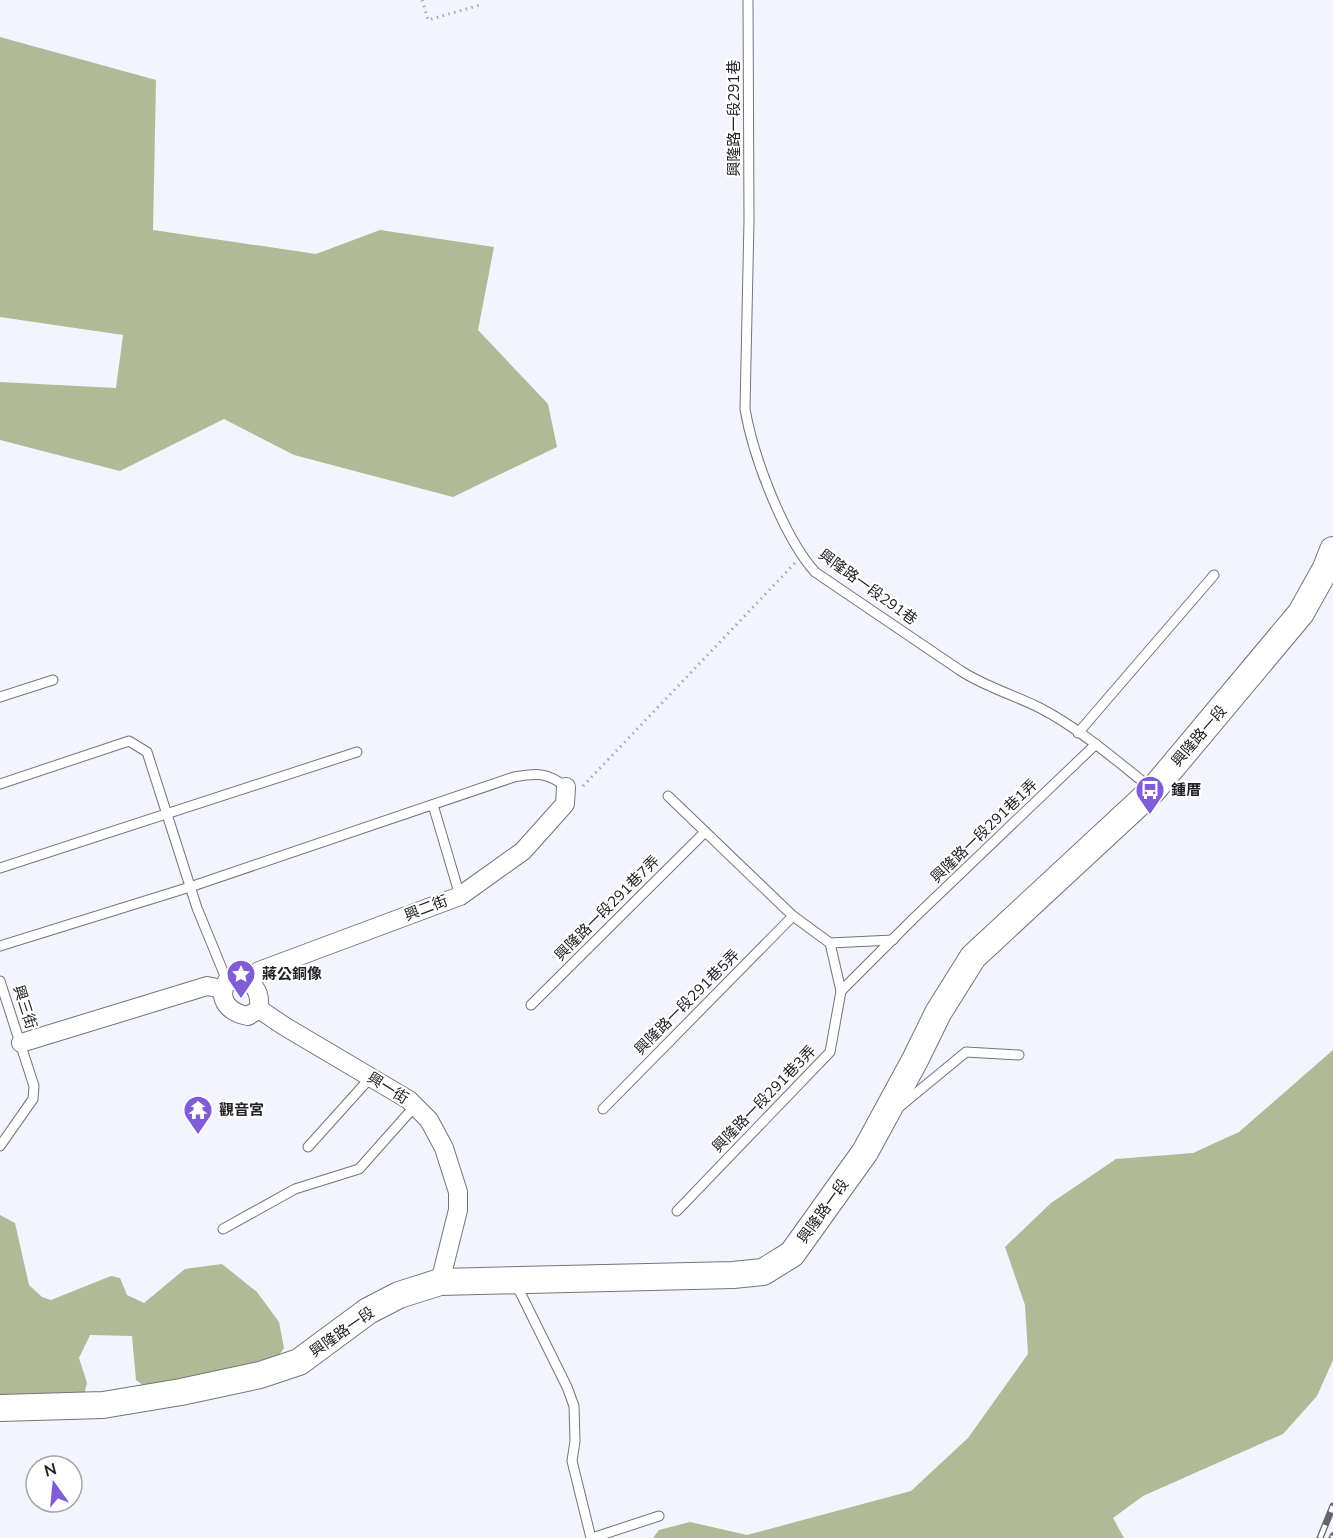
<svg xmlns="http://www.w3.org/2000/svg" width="1333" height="1538" viewBox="0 0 1333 1538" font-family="'Nunito Sans','Noto Sans TC',sans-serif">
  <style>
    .forest { fill: #b0ba96 }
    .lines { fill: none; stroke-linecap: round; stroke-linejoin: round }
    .lane-casing { stroke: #74747c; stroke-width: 11 }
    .street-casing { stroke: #74747c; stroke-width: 20 }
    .secondary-casing { stroke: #74747c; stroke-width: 28 }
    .path { stroke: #a8a9b0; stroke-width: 3; stroke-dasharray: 1.5 4.5; stroke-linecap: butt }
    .lane { stroke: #fff; stroke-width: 9 }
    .street { stroke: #fff; stroke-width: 18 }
    .secondary { stroke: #fff; stroke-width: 26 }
    .rail-casing { stroke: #646469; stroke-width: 7 }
    .rail { stroke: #fff; stroke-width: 4.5; stroke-dasharray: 14; stroke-linecap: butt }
    .labels { text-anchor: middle; stroke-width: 4.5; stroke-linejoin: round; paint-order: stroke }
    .street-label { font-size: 15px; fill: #222226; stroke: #fff }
    .poi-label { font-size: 15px; font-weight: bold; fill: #222226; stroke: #fff; text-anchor: start }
  </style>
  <rect width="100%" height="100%" fill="#f3f4fd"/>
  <g class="forest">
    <path d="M 0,37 L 156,80 L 153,230 L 316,254 L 380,230 L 494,247 L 478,330 L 548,404 L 557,447 L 453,497 L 294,455 L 224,419 L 120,471 L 0,440 L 0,382 L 116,388 L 123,335 L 0,317 Z"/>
    <path d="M 1333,1050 L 1333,1360 L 1317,1396 L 1283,1434 L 1143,1496 L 1113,1518 L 1124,1538 L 653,1538 L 659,1530 L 690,1522 L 747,1535 L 911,1491 L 968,1438 L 1028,1354 L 1025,1305 L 1005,1247 L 1051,1203 L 1116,1159 L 1193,1153 L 1239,1132 Z"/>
    <path d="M 0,1215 L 15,1223 L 29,1285 L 42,1297 L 51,1300 L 111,1276 L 120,1278 L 127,1295 L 144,1303 L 185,1269 L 222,1264 L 257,1292 L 279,1322 L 284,1348 L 275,1361 L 150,1390 L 136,1380 L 132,1336 L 90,1335 L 79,1358 L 87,1383 L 83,1399 L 0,1402 Z"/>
  </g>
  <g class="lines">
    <g class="lane-casing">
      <g id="lane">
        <path d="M 748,0 L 749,220 L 745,409 C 753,456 783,536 815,572 L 961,671 C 986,687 1014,695 1040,708 C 1079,728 1118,762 1152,789"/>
        <path d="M 0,697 L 53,680"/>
        <path d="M 1078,733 L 1214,575"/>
        <path d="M 0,784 L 129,741 L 147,752 L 197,908 L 227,981"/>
        <path d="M 668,796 L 793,916 L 830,943 L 893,940"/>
        <path d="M 433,805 L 460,896"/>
        <path d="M 0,868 L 357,752"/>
        <path d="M 830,943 L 841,991 L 913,919 L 1096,744"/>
        <path d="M 0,946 L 190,887 L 514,777 C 537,773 547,772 566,787"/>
        <path d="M 0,981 L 34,1086 L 33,1099 L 0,1146"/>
        <path d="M 531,1005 L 705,832"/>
        <path d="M 898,1108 L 966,1052 L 1019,1055"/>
        <path d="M 603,1109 L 793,916"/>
        <path d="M 308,1147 L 371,1077"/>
        <path d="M 677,1211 L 830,1052 L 841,991"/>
        <path d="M 223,1229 L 295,1189 L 359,1169 L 415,1106"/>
        <path d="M 514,1283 L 518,1288 L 567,1387 L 574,1406 L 575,1441 L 572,1461 L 591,1538"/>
        <path d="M 592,1538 L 659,1516"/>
      </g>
    </g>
    <g class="street-casing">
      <g id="street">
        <path d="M 227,981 L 249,981 C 258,990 260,996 259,1009 L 248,1016 C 230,1013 216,1000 227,981 Z"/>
        <path d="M 249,981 L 259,971 L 460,896 L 523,851 L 565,804 L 566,787"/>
        <path d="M 259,1009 L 284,1026 L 409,1100 L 429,1120 L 444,1148 L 458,1192 L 458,1210 L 440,1282"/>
        <path d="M 21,1043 L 207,986 L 222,989"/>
      </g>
    </g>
    <g class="secondary-casing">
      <path id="secondary" d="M 0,1408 L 103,1405 L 181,1392 L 260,1375 L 299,1362 L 368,1311 L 399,1295 L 440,1282 L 733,1275 L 763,1272 L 792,1254 L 865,1152 L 915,1060 L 938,1013 L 973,957 L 1153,790 L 1301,613 L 1326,568 L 1333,550"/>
    </g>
    <g class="path">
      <path d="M 422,0 L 428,20 L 480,5"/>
      <path d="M 583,786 L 795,563"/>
    </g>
    <use href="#lane" class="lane"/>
    <use href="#street" class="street"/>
    <use href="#secondary" class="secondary"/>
    <g class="rail-casing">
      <g id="rail">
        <path d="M 1320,1538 L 1333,1506"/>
        <path d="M 1332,1538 L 1333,1536"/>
      </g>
    </g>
    <use href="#rail" class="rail"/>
  </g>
  <defs>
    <g id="bus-pin" transform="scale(1.5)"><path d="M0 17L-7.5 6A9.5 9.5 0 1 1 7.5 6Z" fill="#805dd7" stroke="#fff"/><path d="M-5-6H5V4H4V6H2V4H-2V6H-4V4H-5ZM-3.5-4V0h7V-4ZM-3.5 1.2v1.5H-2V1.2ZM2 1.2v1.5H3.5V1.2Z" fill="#fff"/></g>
    <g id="sight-pin" transform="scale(1.5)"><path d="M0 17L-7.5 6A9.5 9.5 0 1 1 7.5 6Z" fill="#805dd7" stroke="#fff"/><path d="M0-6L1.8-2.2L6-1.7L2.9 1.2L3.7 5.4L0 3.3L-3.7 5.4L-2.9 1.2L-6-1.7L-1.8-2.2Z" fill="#fff"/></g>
    <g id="temple-pin" transform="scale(1.5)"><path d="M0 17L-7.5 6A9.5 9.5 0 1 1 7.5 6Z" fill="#805dd7" stroke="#fff"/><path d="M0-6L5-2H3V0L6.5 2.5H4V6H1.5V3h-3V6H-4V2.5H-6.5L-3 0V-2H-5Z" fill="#fff"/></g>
  </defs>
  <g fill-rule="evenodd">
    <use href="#bus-pin" x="1150" y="790"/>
    <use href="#sight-pin" x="241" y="974"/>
    <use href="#temple-pin" x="198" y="1110"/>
  </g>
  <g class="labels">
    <g class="street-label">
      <text transform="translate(734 118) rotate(-90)" y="5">興隆路一段291巷</text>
      <text transform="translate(868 587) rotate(36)" y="5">興隆路一段291巷</text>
      <text transform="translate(1199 736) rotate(-49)" y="5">興隆路一段</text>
      <text transform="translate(984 831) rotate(-44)" y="5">興隆路一段291巷1弄</text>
      <text transform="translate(426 908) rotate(-21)" y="5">興二街</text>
      <text transform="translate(607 908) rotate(-45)" y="5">興隆路一段291巷7弄</text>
      <text transform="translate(687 1002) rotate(-45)" y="5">興隆路一段291巷5弄</text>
      <text transform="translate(25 1007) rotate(72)" y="5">興三街</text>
      <text transform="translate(388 1088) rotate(32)" y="5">興一街</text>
      <text transform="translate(764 1099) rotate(-46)" y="5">興隆路一段291巷3弄</text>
      <text transform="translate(823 1211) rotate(-54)" y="5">興隆路一段</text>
      <text transform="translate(342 1332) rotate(-35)" y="5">興隆路一段</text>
    </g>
    <g class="poi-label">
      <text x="1171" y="795">鍾厝</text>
      <text x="262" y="979">蔣公銅像</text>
      <text x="219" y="1115">觀音宮</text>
    </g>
  </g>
  <g transform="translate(54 1484) rotate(345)"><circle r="28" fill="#ffffff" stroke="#a7a7a8" stroke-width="1.5"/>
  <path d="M0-4.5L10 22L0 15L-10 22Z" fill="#805dd7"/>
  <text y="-9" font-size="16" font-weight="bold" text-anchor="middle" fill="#222226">N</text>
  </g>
</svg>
